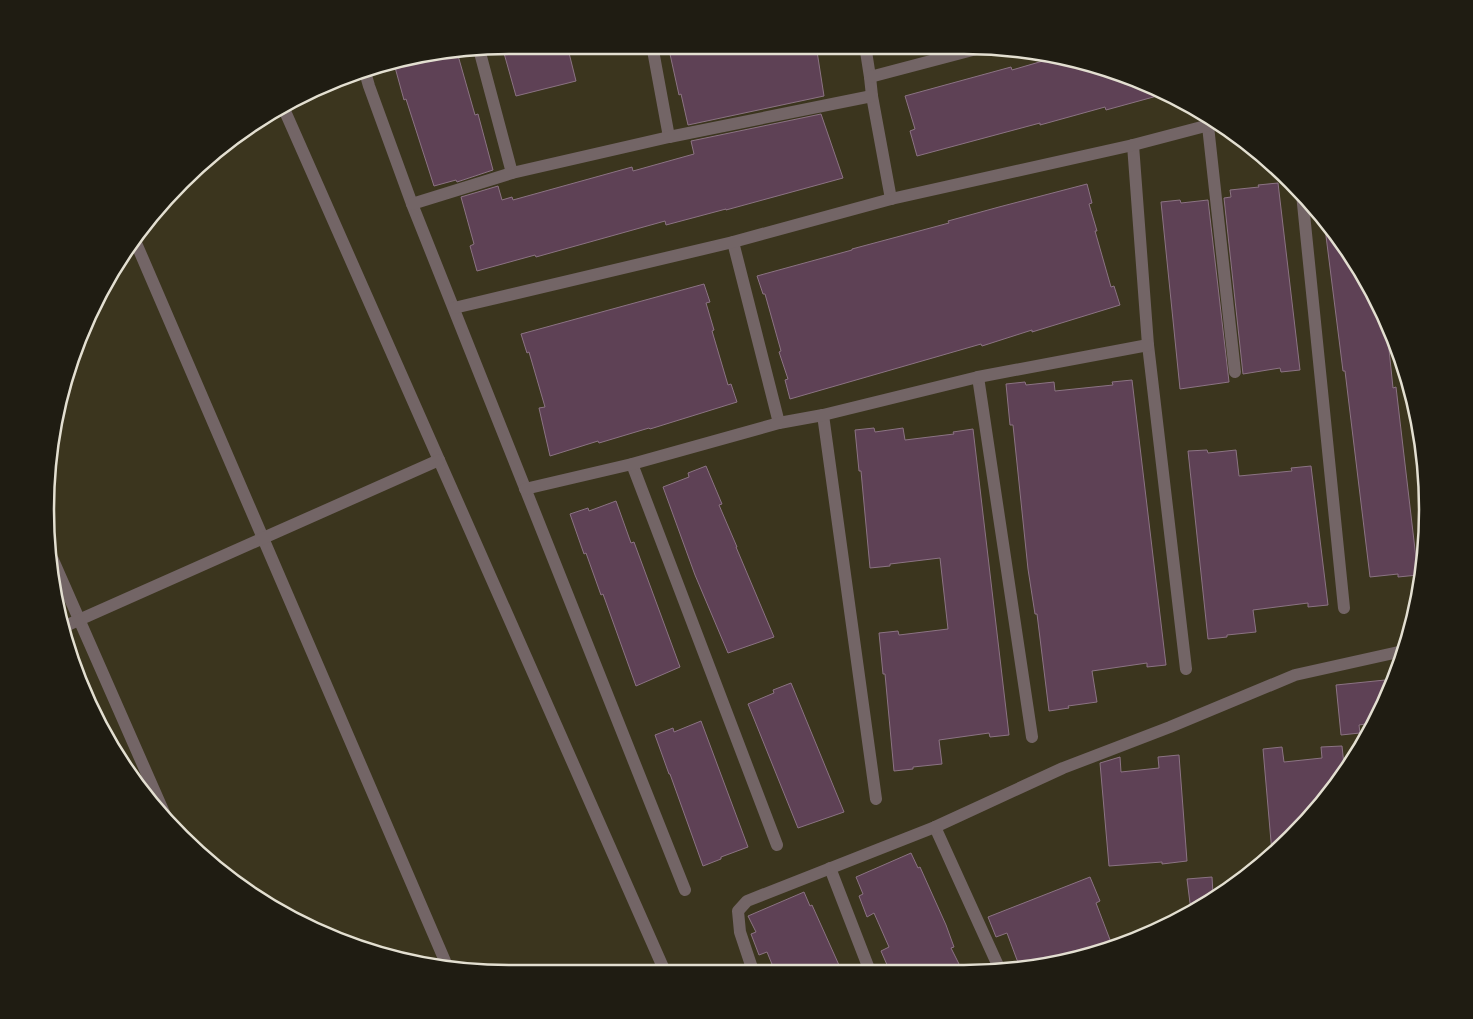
<svg xmlns="http://www.w3.org/2000/svg" width="1473" height="1019" viewBox="0 0 1473 1019" font-family="'Source Serif 4',serif">
  <style>
    .building { fill: #5e4155; stroke: #8b7383 }
    .lines { fill: none; stroke-linecap: round; stroke-linejoin: round }
    .street { stroke: #736566; stroke-width: 12 }
    .rim { fill: none; stroke: #e3dfd1; stroke-width: 2.5 }
  </style>
  <rect width="100%" height="100%" fill="#3b351e"/>
  <g class="building">
    <path d="M 510,45 L 567,45 L 576,81 L 516,96 L 502,46 Z"/>
    <path d="M 668,45 L 816,45 L 824,96 L 688,125 L 681,94 L 679,95 Z"/>
    <path d="M 457,52 L 475,115 L 478,114 L 493,170 L 457,182 L 456,180 L 434,186 L 406,99 L 404,100 L 393,60 Z"/>
    <path d="M 1060,56 L 1168,93 L 1106,110 L 1105,107 L 1040,125 L 1040,123 L 917,156 L 910,131 L 915,129 L 905,96 L 1011,67 L 1012,70 Z"/>
    <path d="M 821,114 L 843,178 L 726,210 L 726,209 L 666,225 L 665,221 L 536,257 L 535,255 L 477,271 L 470,246 L 474,244 L 461,197 L 498,186 L 502,200 L 512,197 L 513,200 L 632,167 L 633,171 L 694,154 L 691,141 Z"/>
    <path d="M 1278,183 L 1300,370 L 1281,372 L 1280,368 L 1243,374 L 1224,198 L 1231,197 L 1230,190 L 1259,187 L 1258,185 Z"/>
    <path d="M 1087,184 L 1092,203 L 1089,204 L 1097,231 L 1095,231 L 1111,287 L 1114,286 L 1120,305 L 1032,332 L 1032,330 L 982,346 L 981,344 L 790,399 L 785,380 L 788,379 L 779,352 L 781,351 L 765,294 L 763,294 L 757,276 L 852,250 L 852,249 L 949,223 L 948,221 L 999,207 Z"/>
    <path d="M 1180,200 L 1181,203 L 1208,200 L 1229,382 L 1180,389 L 1161,202 Z"/>
    <path d="M 1324,220 L 1350,252 L 1386,320 L 1393,388 L 1396,387 L 1418,575 L 1398,577 L 1398,574 L 1370,577 L 1345,371 L 1343,371 Z"/>
    <path d="M 704,284 L 710,302 L 706,303 L 714,330 L 712,331 L 728,385 L 731,384 L 737,402 L 650,429 L 649,428 L 599,443 L 598,441 L 550,456 L 539,408 L 545,407 L 529,352 L 527,353 L 521,334 Z"/>
    <path d="M 1132,380 L 1166,665 L 1147,667 L 1147,663 L 1092,671 L 1097,702 L 1068,706 L 1069,708 L 1049,711 L 1037,614 L 1035,614 L 1028,569 L 1013,425 L 1010,425 L 1006,384 L 1025,382 L 1026,385 L 1054,382 L 1055,391 L 1113,385 L 1112,382 Z"/>
    <path d="M 874,428 L 875,432 L 903,428 L 905,440 L 954,434 L 953,432 L 973,429 L 1009,735 L 990,737 L 989,733 L 939,740 L 942,764 L 913,767 L 913,769 L 894,771 L 885,674 L 883,674 L 879,633 L 898,631 L 899,635 L 948,629 L 940,558 L 890,564 L 890,566 L 870,568 L 861,471 L 859,471 L 855,430 Z"/>
    <path d="M 1207,450 L 1208,453 L 1236,450 L 1239,476 L 1292,471 L 1291,468 L 1311,466 L 1328,605 L 1308,607 L 1308,603 L 1253,610 L 1256,632 L 1227,635 L 1227,637 L 1208,639 L 1188,451 Z"/>
    <path d="M 706,466 L 722,504 L 719,505 L 737,547 L 736,547 L 774,637 L 728,653 L 695,575 L 663,487 L 689,477 L 688,473 Z"/>
    <path d="M 616,501 L 631,543 L 634,542 L 680,667 L 636,686 L 603,594 L 601,595 L 586,553 L 584,554 L 570,514 L 588,508 L 589,511 Z"/>
    <path d="M 1395,679 L 1393,688 L 1373,723 L 1359,725 L 1360,733 L 1341,735 L 1336,685 Z"/>
    <path d="M 791,683 L 844,812 L 798,828 L 748,704 L 774,693 L 773,690 Z"/>
    <path d="M 701,721 L 748,847 L 721,857 L 721,859 L 703,866 L 670,774 L 669,774 L 655,735 L 673,728 L 674,732 Z"/>
    <path d="M 1342,746 L 1345,774 L 1292,838 L 1272,853 L 1263,749 L 1282,747 L 1284,762 L 1322,758 L 1321,747 Z"/>
    <path d="M 1179,755 L 1187,861 L 1162,864 L 1162,862 L 1109,866 L 1100,763 L 1120,757 L 1121,772 L 1159,768 L 1158,757 Z"/>
    <path d="M 911,853 L 918,868 L 920,867 L 946,925 L 954,947 L 951,948 L 964,974 L 891,974 L 881,951 L 889,947 L 874,913 L 867,917 L 859,896 L 863,894 L 856,877 Z"/>
    <path d="M 1090,877 L 1100,901 L 1096,903 L 1112,945 L 1054,965 L 1020,968 L 1007,933 L 996,937 L 988,917 Z"/>
    <path d="M 1212,877 L 1213,894 L 1191,911 L 1187,879 Z"/>
    <path d="M 804,892 L 810,906 L 812,905 L 843,974 L 776,974 L 767,952 L 759,955 L 751,934 L 756,932 L 748,916 Z"/>
  </g>
  <g class="lines">
    <g class="street">
      <path d="M 652,45 L 669,137"/>
      <path d="M 865,45 L 870,77 L 872,96 L 891,199"/>
      <path d="M 479,49 L 512,173"/>
      <path d="M 365,72 L 369,86 L 412,204 L 685,890"/>
      <path d="M 870,77 L 984,47"/>
      <path d="M 284,109 L 666,974"/>
      <path d="M 1208,126 L 1235,372"/>
      <path d="M 1133,145 L 1148,345 L 1186,669"/>
      <path d="M 1302,194 L 1344,608"/>
      <path d="M 412,204 L 512,173 L 669,137 L 872,96"/>
      <path d="M 733,242 L 779,423"/>
      <path d="M 136,243 L 448,968"/>
      <path d="M 454,308 L 733,242 L 891,199 L 1133,145 L 1213,124"/>
      <path d="M 978,377 L 1032,737"/>
      <path d="M 823,415 L 876,799"/>
      <path d="M 632,464 L 777,845"/>
      <path d="M 525,489 L 632,464 L 779,423 L 823,415 L 978,377 L 1148,345"/>
      <path d="M 53,560 L 165,815"/>
      <path d="M 63,627 L 439,460"/>
      <path d="M 935,827 L 1000,970"/>
      <path d="M 830,868 L 871,974"/>
      <path d="M 754,974 L 740,932 L 738,911 L 747,901 L 935,827 L 1063,768 L 1170,727 L 1295,675 L 1403,651"/>
    </g>
  </g>
  <path d="M0 0H1473V1019H0ZM509 54H964A455 455 0 0 1 1419 509V510A455 455 0 0 1 964 965H509A455 455 0 0 1 54 510V509A455 455 0 0 1 509 54Z" fill="#1f1c12" fill-rule="evenodd"/>
  <path class="rim" d="M509 54H964A455 455 0 0 1 1419 509V510A455 455 0 0 1 964 965H509A455 455 0 0 1 54 510V509A455 455 0 0 1 509 54Z"/>
</svg>
